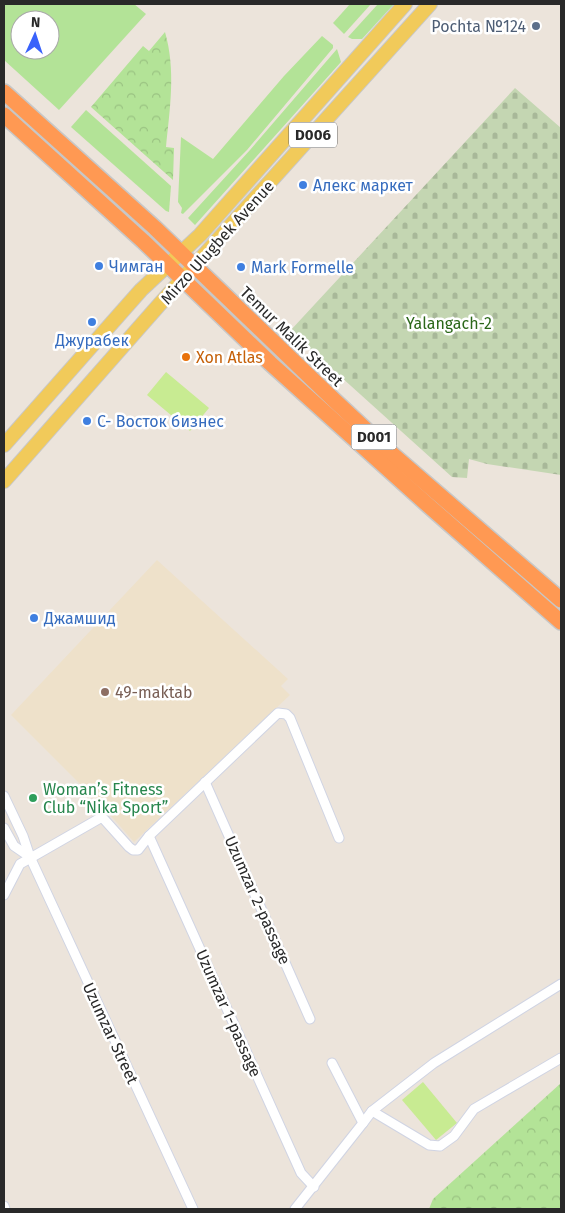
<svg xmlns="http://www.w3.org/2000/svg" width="565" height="1213" viewBox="0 0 565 1213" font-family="'Fira Sans',sans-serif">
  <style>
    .education { fill: #eee1ca }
    .grass { fill: #b3e397; fill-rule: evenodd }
    .forest { fill: url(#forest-crowns) }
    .cemetery { fill: url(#cemetery-stones) }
    .pitch { fill: #c8eb92 }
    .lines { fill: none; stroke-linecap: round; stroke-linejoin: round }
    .street-casing { stroke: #d0d4e3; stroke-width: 11 }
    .primary-casing { stroke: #c7c7c7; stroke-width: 16 }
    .highway-casing { stroke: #c7c7c7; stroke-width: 18 }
    .street { stroke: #fff; stroke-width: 9 }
    .primary { stroke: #f1ca5a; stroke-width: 14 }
    .highway { stroke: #ff9953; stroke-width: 15 }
    .service-dot { fill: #5c6f8a; stroke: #fff; stroke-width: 2 }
    .shop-dot { fill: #3f7fe0; stroke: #fff; stroke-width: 2 }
    .food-dot { fill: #e8710a; stroke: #fff; stroke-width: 2 }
    .education-dot { fill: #8d6e63; stroke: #fff; stroke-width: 2 }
    .leisure-dot { fill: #2e9e5b; stroke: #fff; stroke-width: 2 }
    .labels { text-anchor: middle; stroke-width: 5; stroke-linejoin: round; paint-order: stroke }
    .shield { fill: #fff; stroke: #696969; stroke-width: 1 }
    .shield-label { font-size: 15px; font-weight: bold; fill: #292929 }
    .service-label { font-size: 16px; fill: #4e5e75; stroke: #fff; text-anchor: end }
    .shop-label { font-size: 16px; fill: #366cbe; stroke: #fff; text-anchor: start }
    .street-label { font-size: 16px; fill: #292929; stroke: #fff }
    .park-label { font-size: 16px; fill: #2b6719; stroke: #fff }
    .food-label { font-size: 16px; fill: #c56008; stroke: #fff; text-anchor: start }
    .education-label { font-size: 16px; fill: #785e54; stroke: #fff; text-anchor: start }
    .leisure-label { font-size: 16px; fill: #27864d; stroke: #fff; text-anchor: start }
  </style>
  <defs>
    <pattern id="forest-crowns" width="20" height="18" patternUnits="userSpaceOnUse" patternTransform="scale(1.25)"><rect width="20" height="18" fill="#b3e397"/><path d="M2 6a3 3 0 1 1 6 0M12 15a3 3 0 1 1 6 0" fill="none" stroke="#9ac382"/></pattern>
    <pattern id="cemetery-stones" width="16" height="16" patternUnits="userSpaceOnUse" patternTransform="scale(1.25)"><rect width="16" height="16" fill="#c4d6b2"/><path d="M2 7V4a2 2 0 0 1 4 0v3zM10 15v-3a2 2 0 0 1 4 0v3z" fill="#a8b899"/></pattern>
  </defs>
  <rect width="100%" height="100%" fill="#ece4db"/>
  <path class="education" d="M 157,560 L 288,679 L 281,686 L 290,695 L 134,842 L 105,809 L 11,715 Z"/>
  <g class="grass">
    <path d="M 4,4 L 134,4 L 146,14 L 59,110 L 4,60 ZM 20,20 L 50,20 L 50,50 L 20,50 Z"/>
    <path d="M 350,4 L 371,4 L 344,34 L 333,23 Z"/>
    <path d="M 378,4 L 394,4 L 362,39 L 352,39 L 348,37 Z"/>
    <path d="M 322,36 L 333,45 L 333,48 L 247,150 L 183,214 L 181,213 L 182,208 L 178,202 L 181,137 L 213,159 L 284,76 Z"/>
    <path d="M 337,49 L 341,62 L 195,225 L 188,218 L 250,150 Z"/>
    <path d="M 86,110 L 171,186 L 169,212 L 166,211 L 71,127 Z"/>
  </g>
  <g class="forest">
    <path d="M 165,32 C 176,70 170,108 166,147 L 174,148 L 173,180 L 91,107 L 143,46 L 149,51 Z"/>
    <path d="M 561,1083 L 561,1209 L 429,1209 L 433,1199 Z"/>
  </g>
  <path class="cemetery" d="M 515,88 L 561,128 L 561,475 L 487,464 L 469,459 L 467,478 L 452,477 L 290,331 Z"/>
  <g class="pitch">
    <path d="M 166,372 L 209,408 L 190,431 L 147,395 Z"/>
    <path d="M 423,1082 L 457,1123 L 436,1140 L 402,1100 Z"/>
  </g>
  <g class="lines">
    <g class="street-casing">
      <g id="street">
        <path d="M 205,782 L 310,1019"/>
        <path d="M 4,796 L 23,836 L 30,857 L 193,1209"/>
        <path d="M 4,828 L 14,846 L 30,857"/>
        <path d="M 149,836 L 301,1173 L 314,1187"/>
        <path d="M 4,895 L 20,864 L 102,817 L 129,847 L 133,850 L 138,850 L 149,836 L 278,713 L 286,714 L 290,718 L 339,838"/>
        <path d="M 372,1111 L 429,1145 L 440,1146 L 454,1136 L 474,1109 L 561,1058"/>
        <path d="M 363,1123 L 372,1111 L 434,1063 L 561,984"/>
        <path d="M 4,1206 L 5,1209"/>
        <path d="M 295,1209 L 363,1123 L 332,1063"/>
      </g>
    </g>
    <g class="primary-casing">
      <g id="primary">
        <path d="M 4,445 L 141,290 L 200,235 L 405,4"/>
        <path d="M 4,481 L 159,305 L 430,4"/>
      </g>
    </g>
    <g class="highway-casing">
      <g id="highway">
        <path d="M 4,92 L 155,228 L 334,400 L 392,454 L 561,600"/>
        <path d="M 4,115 L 143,241 L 270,363 L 429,506 L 561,622"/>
      </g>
    </g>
    <use href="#street" class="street"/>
    <use href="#primary" class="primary"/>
    <use href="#highway" class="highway"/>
  </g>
  <circle class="service-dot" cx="536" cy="26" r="5"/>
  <g class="shop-dot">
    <circle cx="303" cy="185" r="5"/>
    <circle cx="99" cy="266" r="5"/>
    <circle cx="241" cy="267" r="5"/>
    <circle cx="92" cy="322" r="5"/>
    <circle cx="87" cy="421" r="5"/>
    <circle cx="34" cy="618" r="5"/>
  </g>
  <circle class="food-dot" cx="186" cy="357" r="5"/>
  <circle class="education-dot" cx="105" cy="692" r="5"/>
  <circle class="leisure-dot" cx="33" cy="798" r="5"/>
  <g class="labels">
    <g class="shield">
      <rect x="289" y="122.5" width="48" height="25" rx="4"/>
      <rect x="351.5" y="424.5" width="45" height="25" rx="4"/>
    </g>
    <g class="shield-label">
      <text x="313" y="140">D006</text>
      <text x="374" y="442">D001</text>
    </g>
    <g class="service-label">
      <text x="526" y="32">Pochta №124</text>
    </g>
    <g class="shop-label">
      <text x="313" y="191">Алекс маркет</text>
      <text x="109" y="272">Чимган</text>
      <text x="251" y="273">Mark Formelle</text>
      <text x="92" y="346" text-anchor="middle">Джурабек</text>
      <text x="97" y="427">С- Восток бизнес</text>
      <text x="44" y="624">Джамшид</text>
    </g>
    <g class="street-label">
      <text transform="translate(217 242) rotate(-48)" y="6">Mirzo Ulugbek Avenue</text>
      <text transform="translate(292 336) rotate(44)" y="6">Temur Malik Street</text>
      <text transform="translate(258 900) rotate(66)" y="6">Uzumzаr 2-passage</text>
      <text transform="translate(229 1013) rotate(66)" y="6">Uzumzаr 1-passage</text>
      <text transform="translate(111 1033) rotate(65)" y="6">Uzumzаr Street</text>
    </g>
    <g class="park-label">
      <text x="449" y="329">Yalangach-2</text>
    </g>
    <g class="food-label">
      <text x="196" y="363">Xon Atlas</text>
    </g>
    <g class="education-label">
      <text x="115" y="698">49-maktab</text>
    </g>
    <g class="leisure-label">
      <text x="43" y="795">Woman’s Fitness<tspan x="43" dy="18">Club “Nika Sport”</tspan></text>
    </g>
  </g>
  <rect width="565" height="1213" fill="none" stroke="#292929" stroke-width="10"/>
  <g transform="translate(35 35) rotate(3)"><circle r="24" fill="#ffffff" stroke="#a9a9a9"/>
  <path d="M0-4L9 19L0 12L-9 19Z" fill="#3962fb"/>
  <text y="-8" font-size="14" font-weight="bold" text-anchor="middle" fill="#292929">N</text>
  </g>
</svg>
